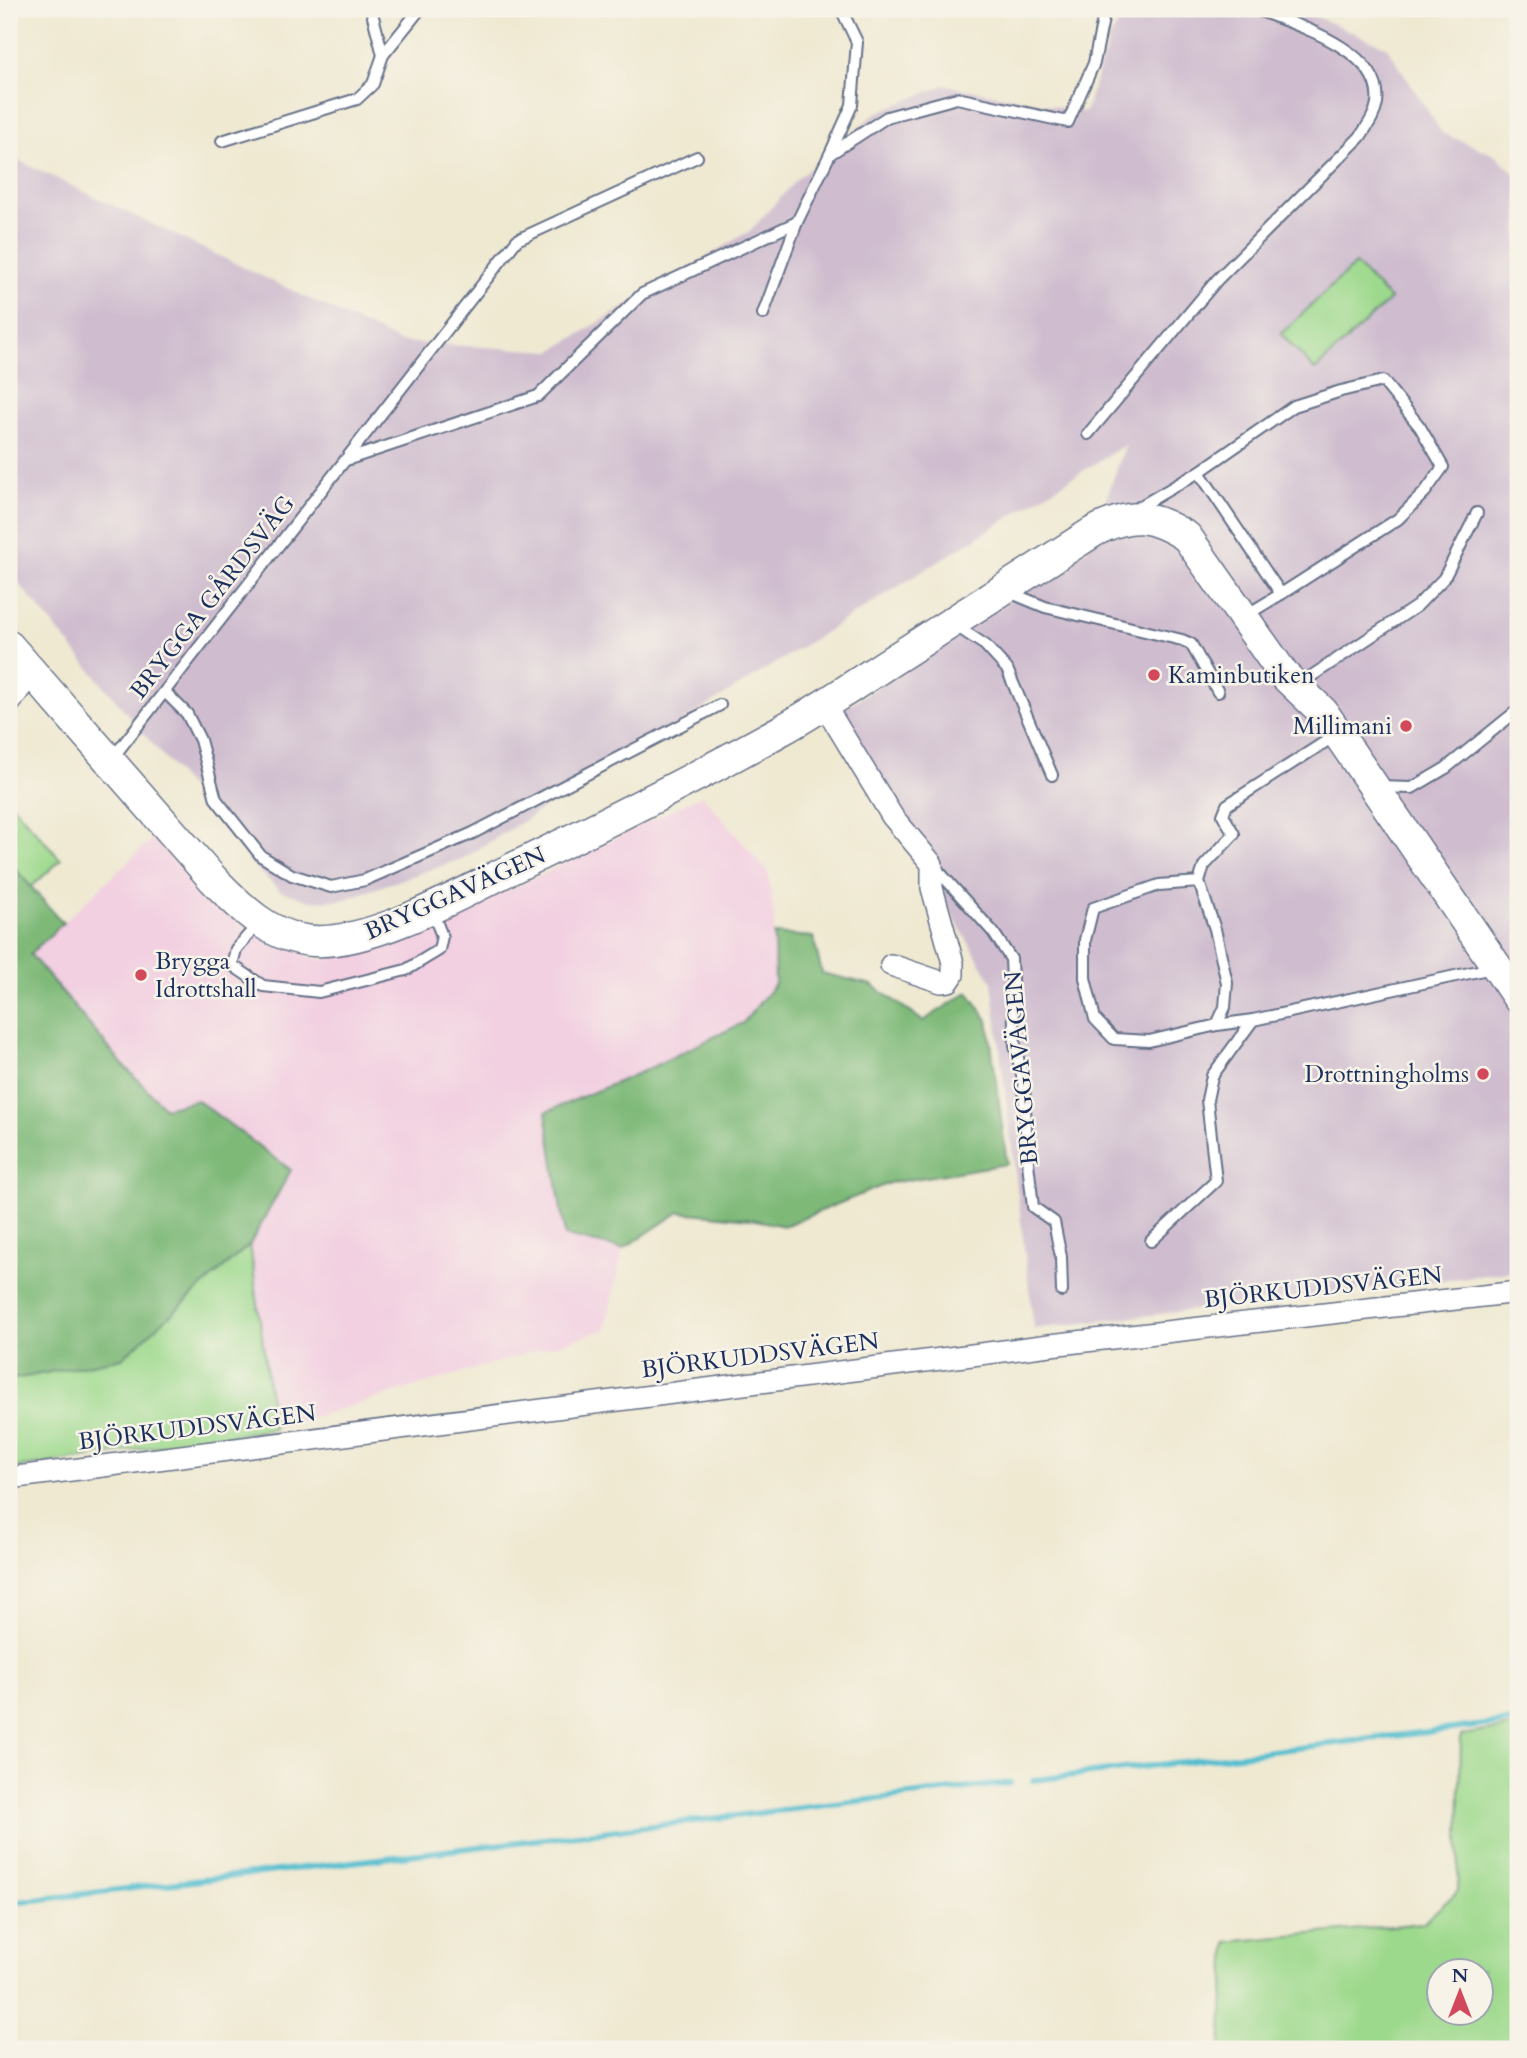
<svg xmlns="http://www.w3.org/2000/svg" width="1527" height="2058" viewBox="0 0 1527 2058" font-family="Cardo,serif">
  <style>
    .built { fill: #f2cfe1 }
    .industrial { fill: #cfbdcf }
    .green { fill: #9dd98c; stroke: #5c8475; stroke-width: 2; fill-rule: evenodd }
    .forest { fill: #7eb978; stroke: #4c746b; stroke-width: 2 }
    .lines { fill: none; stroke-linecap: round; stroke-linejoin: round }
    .stream { stroke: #53becf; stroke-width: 6 }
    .service-casing { stroke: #657087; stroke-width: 14 }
    .minor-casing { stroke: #657087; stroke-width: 24 }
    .secondary-casing { stroke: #657087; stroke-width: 33 }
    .service { stroke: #fff; stroke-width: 10 }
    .minor { stroke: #fff; stroke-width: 21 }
    .secondary { stroke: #fff; stroke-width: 30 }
    .poi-dot { fill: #d1495b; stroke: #f7f3e8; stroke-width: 2.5 }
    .labels { text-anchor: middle; stroke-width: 5; stroke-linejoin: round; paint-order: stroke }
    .street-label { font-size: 24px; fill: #1b2f5e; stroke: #f7f3e8 }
    .poi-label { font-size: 24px; fill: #1b2f5e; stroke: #f7f3e8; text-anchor: start }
  </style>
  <rect width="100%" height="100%" fill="#f7f3e8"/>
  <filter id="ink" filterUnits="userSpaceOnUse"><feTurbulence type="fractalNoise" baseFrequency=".0143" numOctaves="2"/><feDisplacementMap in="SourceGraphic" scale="14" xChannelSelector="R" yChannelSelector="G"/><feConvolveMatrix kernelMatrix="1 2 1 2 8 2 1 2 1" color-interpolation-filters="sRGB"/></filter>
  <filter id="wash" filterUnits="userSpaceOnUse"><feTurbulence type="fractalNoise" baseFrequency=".00686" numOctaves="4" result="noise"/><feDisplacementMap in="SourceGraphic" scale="28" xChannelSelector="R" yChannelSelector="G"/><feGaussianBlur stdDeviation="1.57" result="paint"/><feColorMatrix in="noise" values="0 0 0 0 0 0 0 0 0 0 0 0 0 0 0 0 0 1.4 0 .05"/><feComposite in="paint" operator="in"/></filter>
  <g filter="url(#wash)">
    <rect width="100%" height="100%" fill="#efe9d2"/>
    <path class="built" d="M 702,795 L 768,872 L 774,917 L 775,984 L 743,1023 L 646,1070 L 546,1112 L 565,1235 L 623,1249 L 605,1330 L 274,1429 L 250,1244 L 291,1169 L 165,1108 L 124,1066 L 30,954 L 155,836 L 239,924 L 319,960 L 392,942 L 552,870 Z"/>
    <path class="industrial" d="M 1126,9 L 1298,9 L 1387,47 L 1442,133 L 1497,156 L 1518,177 L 1518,1271 L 1034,1329 L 992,982 L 833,716 L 1087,550 L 1126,444 L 464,858 L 342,900 L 310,901 L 279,890 L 257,869 L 9,572 L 9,156 L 400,342 L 552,351 L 751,230 L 797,179 L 876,113 L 945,85 L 1085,112 L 1110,38 Z"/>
    <g class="green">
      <path d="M 1355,264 L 1390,299 L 1315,370 L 1281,334 Z"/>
      <path d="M 9,801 L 61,860 L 31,887 L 9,862 Z"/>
      <path d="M 250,1244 L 274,1429 L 9,1469 L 9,1380 L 122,1358 Z"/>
      <path d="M 1518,1726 L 1518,2049 L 1221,2049 L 1227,1942 L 1423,1923 L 1458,1891 L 1461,1735 ZM 1482,1970 L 1482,2012 L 1440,2012 L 1440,1970 Z"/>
    </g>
    <g class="forest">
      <path d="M 9,862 L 63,923 L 30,954 L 124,1066 L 165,1108 L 197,1100 L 291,1170 L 250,1244 L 122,1358 L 9,1380 Z"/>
      <path d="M 774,934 L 813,937 L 822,973 L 872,985 L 923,1021 L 968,992 L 988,1020 L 1007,1164 L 889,1183 L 784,1226 L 751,1219 L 679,1212 L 623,1249 L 565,1236 L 546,1112 L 646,1070 L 743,1023 L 775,984 Z"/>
    </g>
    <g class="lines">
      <g class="stream">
        <path d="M 1034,1780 L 1518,1721"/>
        <path d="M 9,1903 L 1010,1783"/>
      </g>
    </g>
  </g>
  <g filter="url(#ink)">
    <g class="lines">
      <g class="service-casing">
        <g id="service">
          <path d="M 371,9 L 383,55"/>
          <path d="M 222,141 L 357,99 L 373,84 L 383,55 L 420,9"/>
          <path d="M 830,154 L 852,105 L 857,42 L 841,9"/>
          <path d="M 763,314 L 797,222 L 830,154 L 887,117 L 957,98 L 1068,122 L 1094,63 L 1105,9"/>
          <path d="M 1088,434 L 1217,280 L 1360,137 C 1367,126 1375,116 1377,103 C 1384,50 1293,24 1255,9"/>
          <path d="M 346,460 L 538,396 L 642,294 L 797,222"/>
          <path d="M 1199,472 L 1281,594 L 1243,617"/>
          <path d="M 1134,510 L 1199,472 L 1294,406 L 1341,391 L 1383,381 L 1420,427 L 1443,467 L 1425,492 L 1398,519 L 1281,594"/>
          <path d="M 1009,592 L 1045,607 L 1182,640 L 1191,644 L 1218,692"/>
          <path d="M 953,624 L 985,645 L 1007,669 L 1052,775"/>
          <path d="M 1298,685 L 1417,606 L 1444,578 L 1477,513"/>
          <path d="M 165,692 L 187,714 L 200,740 L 216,799 L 261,856 L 292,875 L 331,887 L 365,880 L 473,833 L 720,705"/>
          <path d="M 111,760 L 517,240 L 697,157"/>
          <path d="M 1378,787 L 1412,788 L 1446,768 L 1518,710"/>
          <path d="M 934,866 L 993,932 L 1011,959 L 1015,1045 L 1024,1084 L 1027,1154 L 1033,1207 L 1054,1222 L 1061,1257 L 1062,1291"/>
          <path d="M 1199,882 L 1159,885 L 1093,908 L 1085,940 L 1085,978 L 1095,1019 L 1114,1039 L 1149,1041 L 1217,1025 L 1225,1007 L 1227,983 L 1215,929 L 1199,882 L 1204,866 L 1234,834 L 1223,815 L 1227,805 L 1336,735"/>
          <path d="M 258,924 L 236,949 L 232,965 L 263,986 L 319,992 L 406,970 L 439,950 L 442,936 L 432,911"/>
          <path d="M 1217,1025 L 1253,1020 L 1492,968"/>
          <path d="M 1151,1241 L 1216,1181 L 1207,1100 L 1212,1076 L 1253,1020"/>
        </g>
      </g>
      <g class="minor-casing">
        <g id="minor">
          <path d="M 9,704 L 31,673"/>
          <path d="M 824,704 L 892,816 L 932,864 L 932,888 L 953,963 L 953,975 L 949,981 L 941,982 L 891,965"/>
          <path d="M 9,1478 L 1050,1345 L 1518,1292"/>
        </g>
      </g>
      <g class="secondary-casing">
        <path id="secondary" d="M 9,646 L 213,879 C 241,908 272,939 314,941 C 373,944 458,895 511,869 C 602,825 692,780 780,731 C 820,709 858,682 896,658 C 962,616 1027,574 1093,532 C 1131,512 1151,514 1187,537 L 1284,675 L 1323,712 L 1518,998"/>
      </g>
      <use href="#service" class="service"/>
      <use href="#minor" class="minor"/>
      <use href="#secondary" class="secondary"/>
    </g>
  </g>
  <g class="poi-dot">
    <circle cx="1154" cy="675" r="7"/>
    <circle cx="1406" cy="726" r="7"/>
    <circle cx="141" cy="975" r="7"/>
    <circle cx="1483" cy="1074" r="7"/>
  </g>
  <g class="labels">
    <g class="street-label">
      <text transform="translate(212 597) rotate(-52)" y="8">BRYGGA GÅRDSVÄG</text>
      <text transform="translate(455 893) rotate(-24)" y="8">BRYGGAVÄGEN</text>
      <text transform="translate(1021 1068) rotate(-95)" y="8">BRYGGAVÄGEN</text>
      <text transform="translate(1323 1287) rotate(-6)" y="8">BJÖRKUDDSVÄGEN</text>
      <text transform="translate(760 1355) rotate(-7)" y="8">BJÖRKUDDSVÄGEN</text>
      <text transform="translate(197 1427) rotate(-7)" y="8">BJÖRKUDDSVÄGEN</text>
    </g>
    <g class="poi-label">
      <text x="1168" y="683">Kaminbutiken</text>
      <text x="1392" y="734" text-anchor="end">Millimani</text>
      <text x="155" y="969">Brygga<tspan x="155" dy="28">Idrottshall</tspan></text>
      <text x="1469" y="1082" text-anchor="end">Drottningholms</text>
    </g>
  </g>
  <rect width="1527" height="2058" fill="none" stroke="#f7f3e8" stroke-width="35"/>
  <g transform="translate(1460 1992)"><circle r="33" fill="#f7f3e8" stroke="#9fa5b1" stroke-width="2"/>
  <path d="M0-5L12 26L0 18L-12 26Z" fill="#d1495b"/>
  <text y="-10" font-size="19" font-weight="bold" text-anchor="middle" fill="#1b2f5e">N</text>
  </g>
</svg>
